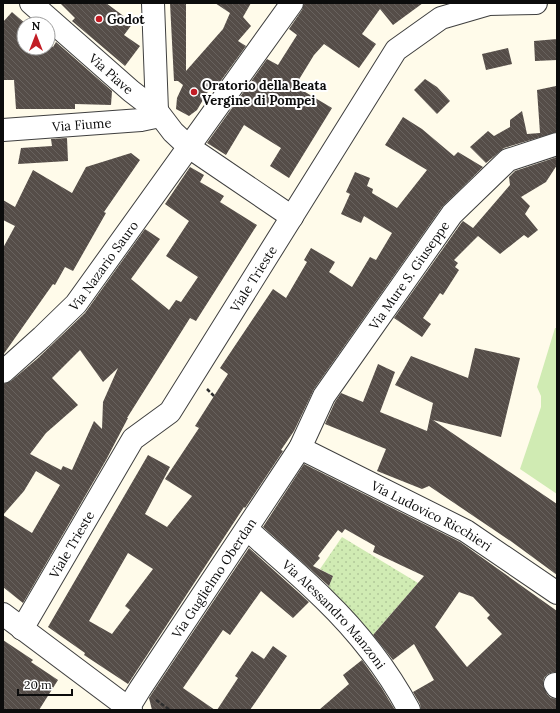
<svg xmlns="http://www.w3.org/2000/svg" width="560" height="713" viewBox="0 0 560 713" font-family="Lora,serif">
  <style>
    .grass { fill: #d0ebb3 }
    .park { fill: url(#park-dots) }
    .building { fill: url(#building-back-hatch); fill-rule: evenodd }
    .lines { fill: none; stroke-linecap: round; stroke-linejoin: round }
    .minor-casing { stroke: #3f3f3f; stroke-width: 24 }
    .path { stroke: #2e2e2e; stroke-width: 2.5; stroke-dasharray: 4 2; stroke-linecap: butt }
    .minor { stroke: #fff; stroke-width: 22 }
    .poi-dot { fill: #c21d25; stroke: #fff; stroke-width: 1.5 }
    .labels { text-anchor: middle; stroke-width: 4; stroke-linejoin: round; paint-order: stroke }
    .poi-label { font-size: 13px; font-weight: bold; fill: #0c0c0c; stroke: #fff; text-anchor: start }
    .street-label { font-size: 13px; fill: #0c0c0c; stroke: #fff }
  </style>
  <defs>
    <pattern id="park-dots" width="8" height="8" patternUnits="userSpaceOnUse"><rect width="8" height="8" fill="#d0ebb3"/><path d="M2 2h.1M6 6h.1" fill="none" stroke="#b1c899" stroke-width="1.8" stroke-linecap="round"/></pattern>
    <pattern id="building-back-hatch" width="6" height="6" patternUnits="userSpaceOnUse"><rect width="6" height="6" fill="#554d48"/><path d="M-1 5l2 2M0 0l6 6M5-1l2 2" fill="none" stroke="#68625e"/></pattern>
  </defs>
  <rect width="100%" height="100%" fill="#fffbea"/>
  <path class="grass" d="M 555,328 L 557,328 L 557,494 L 520,469 L 541,407 L 541,396 L 537,387 Z"/>
  <path class="park" d="M 342,537 L 418,583 L 371,637 L 327,590 L 333,576 L 320,569 Z"/>
  <g class="building">
    <path d="M 60,3 L 106,3 L 133,23 L 124,35 L 140,46 L 125,66 L 72,21 L 75,18 Z"/>
    <path d="M 170,3 L 186,3 L 186,71 L 223,29 L 230,13 L 215,3 L 251,3 L 243,17 L 251,26 L 238,41 L 246,46 L 217,86 L 213,83 L 197,110 L 189,116 L 176,109 L 177,98 L 183,85 L 178,81 L 174,81 Z"/>
    <path d="M 304,3 L 423,3 L 393,25 L 380,9 L 362,34 L 376,44 L 359,68 L 324,44 L 314,55 L 295,86 L 332,108 L 289,178 L 270,166 L 281,148 L 244,125 L 226,155 L 207,143 L 267,59 L 278,65 L 297,35 L 289,29 L 302,10 Z"/>
    <path d="M 12,12 L 26,24 L 24,24 L 24,48 L 48,48 L 48,43 L 53,47 L 56,42 L 112,91 L 111,105 L 75,104 L 75,109 L 16,109 L 14,80 L 3,80 L 3,22 Z"/>
    <path d="M 557,39 L 557,60 L 535,61 L 534,41 Z"/>
    <path d="M 508,48 L 512,64 L 486,70 L 482,54 Z"/>
    <path d="M 425,79 L 437,87 L 450,101 L 437,114 L 414,90 Z"/>
    <path d="M 556,86 L 557,132 L 504,148 L 486,163 L 470,147 L 488,131 L 494,136 L 510,127 L 510,120 L 522,111 L 527,134 L 540,133 L 537,90 Z"/>
    <path d="M 403,117 L 422,129 L 454,156 L 458,152 L 483,167 L 442,207 L 314,389 L 294,431 L 281,450 L 283,451 L 245,508 L 244,507 L 128,684 L 84,655 L 85,653 L 48,627 L 148,455 L 170,467 L 145,514 L 167,527 L 192,496 L 165,479 L 199,428 L 195,426 L 228,374 L 220,368 L 273,289 L 286,298 L 307,262 L 304,260 L 311,248 L 335,262 L 329,272 L 352,287 L 370,257 L 376,260 L 392,233 L 364,216 L 361,223 L 341,214 L 350,194 L 346,192 L 355,172 L 370,178 L 367,186 L 373,189 L 372,193 L 397,208 L 427,170 L 385,145 ZM 128,553 L 153,569 L 125,606 L 130,610 L 112,634 L 89,621 Z"/>
    <path d="M 67,138 L 68,161 L 18,164 L 21,148 L 52,146 L 51,139 Z"/>
    <path d="M 131,153 L 140,160 L 104,212 L 106,213 L 73,271 L 65,267 L 55,285 L 53,284 L 3,355 L 3,248 L 15,226 L 3,220 L 3,200 L 15,207 L 33,170 L 72,193 L 86,167 Z"/>
    <path d="M 557,157 L 557,165 L 546,182 L 521,197 L 530,206 L 525,214 L 538,230 L 528,238 L 524,235 L 500,254 L 478,236 L 454,260 L 458,263 L 455,267 L 459,270 L 443,295 L 440,293 L 423,318 L 431,324 L 422,337 L 394,318 L 462,222 L 463,221 L 473,228 L 510,185 L 509,177 L 515,171 Z"/>
    <path d="M 190,167 L 204,175 L 200,182 L 224,196 L 220,202 L 257,225 L 196,321 L 190,318 L 127,418 L 128,418 L 106,460 L 23,603 L 3,587 L 3,515 L 32,533 L 60,485 L 36,471 L 24,491 L 3,515 L 3,384 L 11,381 L 37,359 L 85,313 L 145,229 L 160,239 L 131,279 L 169,310 L 176,300 L 181,302 L 198,277 L 166,256 L 189,221 L 165,204 ZM 80,350 L 103,382 L 118,368 L 103,402 L 102,429 L 94,421 L 72,470 L 63,466 L 61,470 L 30,454 L 46,433 L 78,405 L 52,378 Z"/>
    <path d="M 475,348 L 520,358 L 501,437 L 433,420 L 557,504 L 557,575 L 512,542 L 429,486 L 422,489 L 377,471 L 386,449 L 325,424 L 335,402 L 341,393 L 363,402 L 378,364 L 395,372 L 380,412 L 427,431 L 433,403 L 395,385 L 411,356 L 468,378 Z"/>
    <path d="M 304,464 L 460,542 L 557,611 L 557,672 L 554,672 L 548,674 L 544,678 L 543,684 L 547,694 L 551,698 L 557,699 L 557,710 L 421,710 L 420,704 L 413,692 L 434,680 L 414,644 L 393,660 L 373,635 L 424,576 L 373,552 L 375,546 L 345,529 L 342,533 L 338,530 L 318,556 L 320,558 L 313,566 L 333,576 L 329,586 L 263,527 ZM 459,592 L 473,597 L 490,615 L 487,618 L 502,634 L 467,667 L 435,627 Z"/>
    <path d="M 249,548 L 309,602 L 293,618 L 261,591 L 230,635 L 223,630 L 183,688 L 215,710 L 152,710 L 149,698 Z"/>
    <path d="M 3,640 L 33,660 L 31,662 L 58,680 L 39,710 L 3,710 Z"/>
    <path d="M 273,646 L 287,656 L 250,710 L 217,710 L 238,678 L 235,676 L 252,651 L 264,659 Z"/>
    <path d="M 362,660 L 381,687 L 395,710 L 319,710 L 349,684 L 343,675 Z"/>
  </g>
  <g class="lines">
    <g class="minor-casing">
      <g id="minor">
        <path id="s1" d="M 31,3 L 131,91 L 157,111 L 173,132 L 189,147 L 292,217"/>
        <path d="M 153,3 L 157,111"/>
        <path id="s2" d="M 3,130 L 141,120 L 160,116"/>
        <path id="s3" d="M 3,372 L 42,337 L 76,304 L 292,3"/>
        <path id="s4" d="M 300,448 L 466,531 L 557,593"/>
        <path id="s5" d="M 247,529 C 272,552 299,574 324,599 C 357,631 387,669 409,710"/>
        <path d="M 3,614 L 131,710"/>
        <path id="s6" d="M 22,629 L 133,439 L 170,412 L 396,50 L 441,18 L 489,4 L 536,3"/>
        <path d="M 555,684 L 557,687"/>
        <path id="s7" d="M 127,710 L 140,689 L 300,448 L 324,396 L 452,214 L 508,160 L 557,144"/>
      </g>
    </g>
    <g class="path">
      <path d="M 207,389 L 214,396"/>
      <path d="M 156,700 L 170,710"/>
    </g>
    <use href="#minor" class="minor"/>
  </g>
  <g class="poi-dot">
    <circle cx="99" cy="19" r="4"/>
    <circle cx="194" cy="92" r="4"/>
  </g>
  <g class="labels">
    <g class="poi-label">
      <text x="107" y="24">Godot</text>
      <text x="202" y="90">Oratorio della Beata<tspan x="202" dy="15">Vergine di Pompei</tspan></text>
    </g>
    <g class="street-label">
      <text dy="5" stroke="none"><textPath href="#s1" startOffset="107">Via Piave</textPath></text>
      <text dy="5" stroke="none"><textPath href="#s2" startOffset="79">Via Fiume</textPath></text>
      <text dy="5" stroke="none"><textPath href="#s3" startOffset="147">Via Nazario Sauro</textPath></text>
      <text dy="5" stroke="none"><textPath href="#s7" startOffset="519">Via Mure S. Giuseppe</textPath></text>
      <text dy="5" stroke="none"><textPath href="#s6" startOffset="423">Viale Trieste</textPath></text>
      <text dy="5" stroke="none"><textPath href="#s4" startOffset="148">Via Ludovico Ricchieri</textPath></text>
      <text dy="5" stroke="none"><textPath href="#s6" startOffset="98">Viale Trieste</textPath></text>
      <text dy="5" stroke="none"><textPath href="#s7" startOffset="158">Via Guglielmo Oberdan</textPath></text>
      <text dy="5" stroke="none"><textPath href="#s5" startOffset="122">Via Alessandro Manzoni</textPath></text>
    </g>
  </g>
  <rect width="560" height="713" fill="none" stroke="#0c0c0c" stroke-width="8"/>
  <g transform="translate(36 36)"><circle r="19" fill="#ffffff" stroke="#9e9e9e"/>
  <path d="M0-3L7 15L0 10L-7 15Z" fill="#c21d25"/>
  <text y="-6" font-size="11" font-weight="bold" text-anchor="middle" fill="#0c0c0c">N</text>
  </g>
  <path d="M18 689v6h54v-6" fill="none" stroke="#0c0c0c" stroke-width="2"/>
  <text x="24" y="689" font-size="12" fill="#0c0c0c" stroke="#ffffff" stroke-width="3" paint-order="stroke">20 m</text>
</svg>
